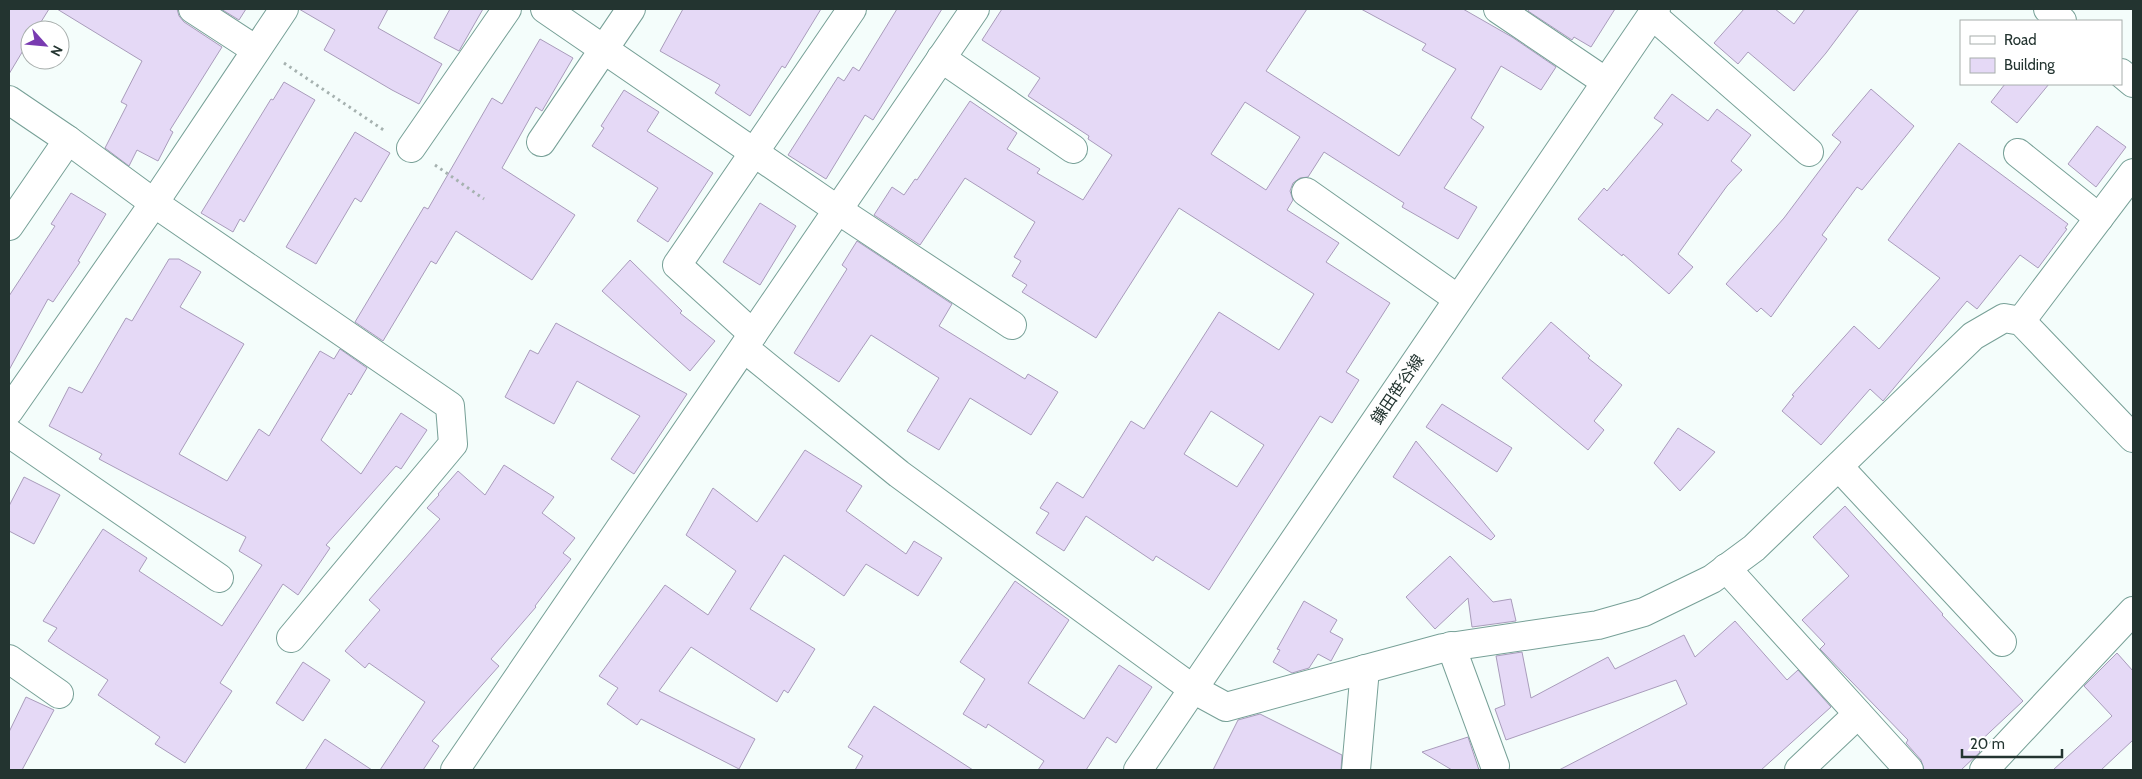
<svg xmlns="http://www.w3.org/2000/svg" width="2142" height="779" viewBox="0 0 2142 779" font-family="Cabin,'Noto Sans JP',sans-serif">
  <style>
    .building { fill: #e5d9f6; stroke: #a99cbb; fill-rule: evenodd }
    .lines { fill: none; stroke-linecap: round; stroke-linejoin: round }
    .street-casing { stroke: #77a097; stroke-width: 30 }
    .secondary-casing { stroke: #77a097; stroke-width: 30 }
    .path { stroke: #a6b2b0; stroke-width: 3; stroke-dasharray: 2.5 4; stroke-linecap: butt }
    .street { stroke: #fff; stroke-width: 28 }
    .secondary { stroke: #fff; stroke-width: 28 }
    .labels { text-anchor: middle; stroke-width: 4; stroke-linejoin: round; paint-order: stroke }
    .street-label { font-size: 16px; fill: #233430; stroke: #fff }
  </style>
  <rect width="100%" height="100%" fill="#f4fdfb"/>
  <g class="building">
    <path d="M 9,9 L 49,9 L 36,30 L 30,30 L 30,39 L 9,74 Z"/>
    <path d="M 57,9 L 177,9 L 179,16 L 184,22 L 222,47 L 170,130 L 173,132 L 158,161 L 137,150 L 129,166 L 105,148 L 127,105 L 121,102 L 142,61 Z"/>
    <path d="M 221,9 L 246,9 L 239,20 Z"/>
    <path d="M 299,9 L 388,9 L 378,28 L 442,64 L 419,104 L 392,90 L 324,50 L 335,30 Z"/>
    <path d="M 450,9 L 483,9 L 459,51 L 434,38 Z"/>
    <path d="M 683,9 L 821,9 L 785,68 L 782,66 L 750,116 L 715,93 L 720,85 L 660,51 Z"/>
    <path d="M 897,9 L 942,9 L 873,120 L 865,115 L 826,179 L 788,155 L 838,77 L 844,81 L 853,67 L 859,71 Z"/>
    <path d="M 1002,9 L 1307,9 L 1266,71 L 1399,156 L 1456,69 L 1422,50 L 1426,44 L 1361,9 L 1463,9 L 1512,37 L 1556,67 L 1541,90 L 1501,66 L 1471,118 L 1484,127 L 1444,188 L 1477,207 L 1458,239 L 1402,207 L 1404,203 L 1324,152 L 1308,177 L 1300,178 L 1293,183 L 1290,191 L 1293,200 L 1287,210 L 1339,243 L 1326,262 L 1390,303 L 1346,372 L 1359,380 L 1332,423 L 1320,416 L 1209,590 L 1156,556 L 1153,561 L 1086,516 L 1064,551 L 1036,533 L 1049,513 L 1040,508 L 1057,482 L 1083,498 L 1131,421 L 1144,429 L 1219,312 L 1279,350 L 1314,294 L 1179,208 L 1096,338 L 1022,292 L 1027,285 L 1012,276 L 1021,261 L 1014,257 L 1035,222 L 965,178 L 920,245 L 874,215 L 892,187 L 904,195 L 915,179 L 917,180 L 970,101 L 1017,133 L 1007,149 L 1040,169 L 1037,173 L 1083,200 L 1112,155 L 1088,139 L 1089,136 L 1028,96 L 1040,78 L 982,40 ZM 1245,102 L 1300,137 L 1266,190 L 1211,154 ZM 1211,411 L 1264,445 L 1237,487 L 1184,454 Z"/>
    <path d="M 1529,9 L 1615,9 L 1591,47 L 1574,37 L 1572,40 L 1528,11 Z"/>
    <path d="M 1744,9 L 1775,9 L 1794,24 L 1805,9 L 1859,9 L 1826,53 L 1794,91 L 1748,52 L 1738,64 L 1714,43 Z"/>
    <path d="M 540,39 L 573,58 L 542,111 L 536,107 L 502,168 L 575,215 L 532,280 L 456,231 L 436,264 L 431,261 L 383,341 L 355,322 L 424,207 L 428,209 L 492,98 L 502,104 Z"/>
    <path d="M 284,82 L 315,100 L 244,222 L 240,219 L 233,232 L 201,213 L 271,99 L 273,100 Z"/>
    <path d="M 2005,84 L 2049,84 L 2017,123 L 1991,102 Z"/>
    <path d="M 1871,89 L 1914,126 L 1862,190 L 1857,187 L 1822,235 L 1827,239 L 1771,317 L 1761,308 L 1757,312 L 1726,284 L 1784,218 L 1841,142 L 1832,135 Z"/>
    <path d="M 624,90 L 659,112 L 647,131 L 713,173 L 668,242 L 637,221 L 658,188 L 592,146 L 604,128 L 601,126 Z"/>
    <path d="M 1672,94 L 1708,121 L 1717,109 L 1751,135 L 1731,161 L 1742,170 L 1727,186 L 1678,254 L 1693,267 L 1669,294 L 1623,254 L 1622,256 L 1578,219 L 1604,188 L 1607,191 L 1663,124 L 1654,118 Z"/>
    <path d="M 2097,126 L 2126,147 L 2096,187 L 2068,164 Z"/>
    <path d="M 355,132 L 390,153 L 361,202 L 355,198 L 316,264 L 286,247 Z"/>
    <path d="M 1959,143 L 2068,224 L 2065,228 L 2067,229 L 2038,268 L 2020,255 L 1977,309 L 1967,301 L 1883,401 L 1870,389 L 1821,445 L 1782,411 L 1794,396 L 1792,395 L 1854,326 L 1879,349 L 1940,278 L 1888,240 Z"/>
    <path d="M 71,193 L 106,214 L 78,261 L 80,262 L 53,302 L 48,299 L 9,370 L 9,296 L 55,226 L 51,224 Z"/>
    <path d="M 760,203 L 796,226 L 760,285 L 723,262 Z"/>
    <path d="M 857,241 L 952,304 L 939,326 L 1025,379 L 1028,374 L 1058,392 L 1031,435 L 970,398 L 939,450 L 907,431 L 939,378 L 871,335 L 839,382 L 794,353 L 847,269 L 842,265 Z"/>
    <path d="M 169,259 L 179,259 L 201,272 L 180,307 L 244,344 L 179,454 L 227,481 L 259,429 L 269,436 L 320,351 L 334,359 L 340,349 L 367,368 L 351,395 L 349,393 L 321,440 L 361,474 L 401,413 L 427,430 L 401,469 L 396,466 L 326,545 L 330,548 L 298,595 L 283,584 L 220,683 L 232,691 L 185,763 L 155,744 L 160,737 L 98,695 L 108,680 L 48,641 L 57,628 L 43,621 L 103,529 L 147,558 L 139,571 L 222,626 L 262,565 L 239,551 L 246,537 L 99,459 L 102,454 L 49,426 L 69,387 L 82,393 L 126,318 L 132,321 Z"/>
    <path d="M 630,260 L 682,311 L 680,313 L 715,341 L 690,371 L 602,291 Z"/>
    <path d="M 1551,322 L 1590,356 L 1588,358 L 1622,385 L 1594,421 L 1604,430 L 1588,450 L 1502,378 Z"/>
    <path d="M 556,323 L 687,394 L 634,474 L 611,459 L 640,416 L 577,381 L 554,424 L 505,397 L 530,350 L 538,354 Z"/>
    <path d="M 1442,404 L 1512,448 L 1497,472 L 1426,427 Z"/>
    <path d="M 1678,428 L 1715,452 L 1680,491 L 1654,463 Z"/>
    <path d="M 1416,441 L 1495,536 L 1491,540 L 1393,477 Z"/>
    <path d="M 805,450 L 862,486 L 846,511 L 906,554 L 914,541 L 942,558 L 918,596 L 866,564 L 844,596 L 784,555 L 750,609 L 815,649 L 788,693 L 784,690 L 777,702 L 691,647 L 659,691 L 755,739 L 739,769 L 641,719 L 637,725 L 607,704 L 618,688 L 599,676 L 665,585 L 708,615 L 736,571 L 686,535 L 713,488 L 757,522 Z"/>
    <path d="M 504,465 L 554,497 L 542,513 L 575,538 L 563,553 L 571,559 L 535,606 L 536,607 L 491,659 L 499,666 L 432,741 L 439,746 L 423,770 L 380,770 L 425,702 L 369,663 L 365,668 L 345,651 L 380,610 L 369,600 L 440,519 L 427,508 L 439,495 L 438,494 L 458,471 L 485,495 Z"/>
    <path d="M 24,477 L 60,495 L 34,544 L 9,531 L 9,506 Z"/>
    <path d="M 1845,506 L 1943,614 L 1942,615 L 2023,701 L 1975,746 L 1980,752 L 1961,770 L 1924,770 L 1921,760 L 1906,743 L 1908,740 L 1820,649 L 1825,644 L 1802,620 L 1849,576 L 1813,537 Z"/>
    <path d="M 1450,556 L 1493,602 L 1511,599 L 1516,621 L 1472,627 L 1468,598 L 1435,629 L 1406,597 Z"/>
    <path d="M 1015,581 L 1069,620 L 1028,683 L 1084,719 L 1119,665 L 1152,687 L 1116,743 L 1107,737 L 1086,770 L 1038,770 L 1044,761 L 988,724 L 986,728 L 963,714 L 985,679 L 960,662 Z"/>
    <path d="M 1304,601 L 1337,620 L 1330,632 L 1343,639 L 1331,661 L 1318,654 L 1309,668 L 1292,673 L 1273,662 L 1280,650 L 1277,649 Z"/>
    <path d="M 1735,621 L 1787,680 L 1798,670 L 1831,707 L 1761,770 L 1559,770 L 1687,704 L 1676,680 L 1506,740 L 1495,709 L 1505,705 L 1496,656 L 1522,652 L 1531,698 L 1608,657 L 1615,669 L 1684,635 L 1695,657 Z"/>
    <path d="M 2117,653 L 2133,671 L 2133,740 L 2101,770 L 2053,770 L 2112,716 L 2084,686 Z"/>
    <path d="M 303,662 L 330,680 L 303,721 L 276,703 Z"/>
    <path d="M 26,697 L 54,710 L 22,770 L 9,770 L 9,732 Z"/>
    <path d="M 874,706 L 973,770 L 855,770 L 863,756 L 848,747 Z"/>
    <path d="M 1260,714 L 1342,755 L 1341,770 L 1213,770 L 1238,720 Z"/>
    <path d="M 1468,737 L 1479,770 L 1452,770 L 1422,752 Z"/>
    <path d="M 325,739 L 372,770 L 305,770 Z"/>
  </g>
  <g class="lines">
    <g class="street-casing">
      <g id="street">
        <path d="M 193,9 L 256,50"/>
        <path d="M 545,9 L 838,210 L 1012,325"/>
        <path d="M 1498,9 L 1606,82"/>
        <path d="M 2048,9 L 2062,21"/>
        <path d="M 1652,15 L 1809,152"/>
        <path d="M 941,58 L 1073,149"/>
        <path d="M 2121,73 L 2133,83"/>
        <path d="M 9,100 L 68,140 L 154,203 L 450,406 L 453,444 L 291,638"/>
        <path d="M 541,142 L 631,9"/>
        <path d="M 411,148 L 507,9"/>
        <path d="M 2018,153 L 2099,218"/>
        <path d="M 1306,192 L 1458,299"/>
        <path d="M 9,226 L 68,140"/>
        <path d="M 2021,321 L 2133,173"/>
        <path d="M 753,334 L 677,265 L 852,9"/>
        <path d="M 744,348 L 899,474 L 1171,673 L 1193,689 L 1226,707 L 1443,648 L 1598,625 L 1644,612 L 1712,579 L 1754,548 L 1973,336 L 2004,318 L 2021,321 L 2133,438"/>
        <path d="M 9,411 L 154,203 L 284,9"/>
        <path d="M 9,433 L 219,578"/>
        <path d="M 1839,467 L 2002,642"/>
        <path d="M 1726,568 L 1909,770"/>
        <path d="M 1451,646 L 1495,766"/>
        <path d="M 9,659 L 59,694"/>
        <path d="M 455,770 L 975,9"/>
        <path d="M 1356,770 L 1365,669"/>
        <path d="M 1799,770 L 1858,714"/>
        <path d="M 1984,770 L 2133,611"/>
      </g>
    </g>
    <g class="secondary-casing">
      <path id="secondary" d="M 1138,770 L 1656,9"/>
    </g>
    <g class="path">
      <path d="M 284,63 L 385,131"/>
      <path d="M 435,165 L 484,199"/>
    </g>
    <use href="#street" class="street"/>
    <use href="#secondary" class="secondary"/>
  </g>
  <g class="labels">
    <g class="street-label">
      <text transform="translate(1397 389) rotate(-56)" y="6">鎌田笹谷線</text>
    </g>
  </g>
  <rect width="2142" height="779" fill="none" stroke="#233430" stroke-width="20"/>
  <rect x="1960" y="20" width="162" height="65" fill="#ffffff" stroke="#a7aeac"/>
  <rect x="1970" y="36" width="25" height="8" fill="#ffffff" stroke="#a7aeac"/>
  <text x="2004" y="45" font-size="15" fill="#233430">Road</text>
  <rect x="1970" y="58" width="25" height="15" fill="#e5d9f6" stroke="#a7aeac"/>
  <text x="2004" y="70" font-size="15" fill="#233430">Building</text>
  <g transform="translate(45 45) rotate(117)"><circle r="24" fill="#ffffff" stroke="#a7aeac"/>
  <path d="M0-4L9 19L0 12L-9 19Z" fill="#793bb1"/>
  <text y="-8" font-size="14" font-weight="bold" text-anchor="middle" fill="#233430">N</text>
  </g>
  <path d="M1962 749v8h100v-8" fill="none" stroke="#233430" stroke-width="2.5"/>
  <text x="1970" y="749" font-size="15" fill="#233430" stroke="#ffffff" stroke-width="4" paint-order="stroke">20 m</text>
</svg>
